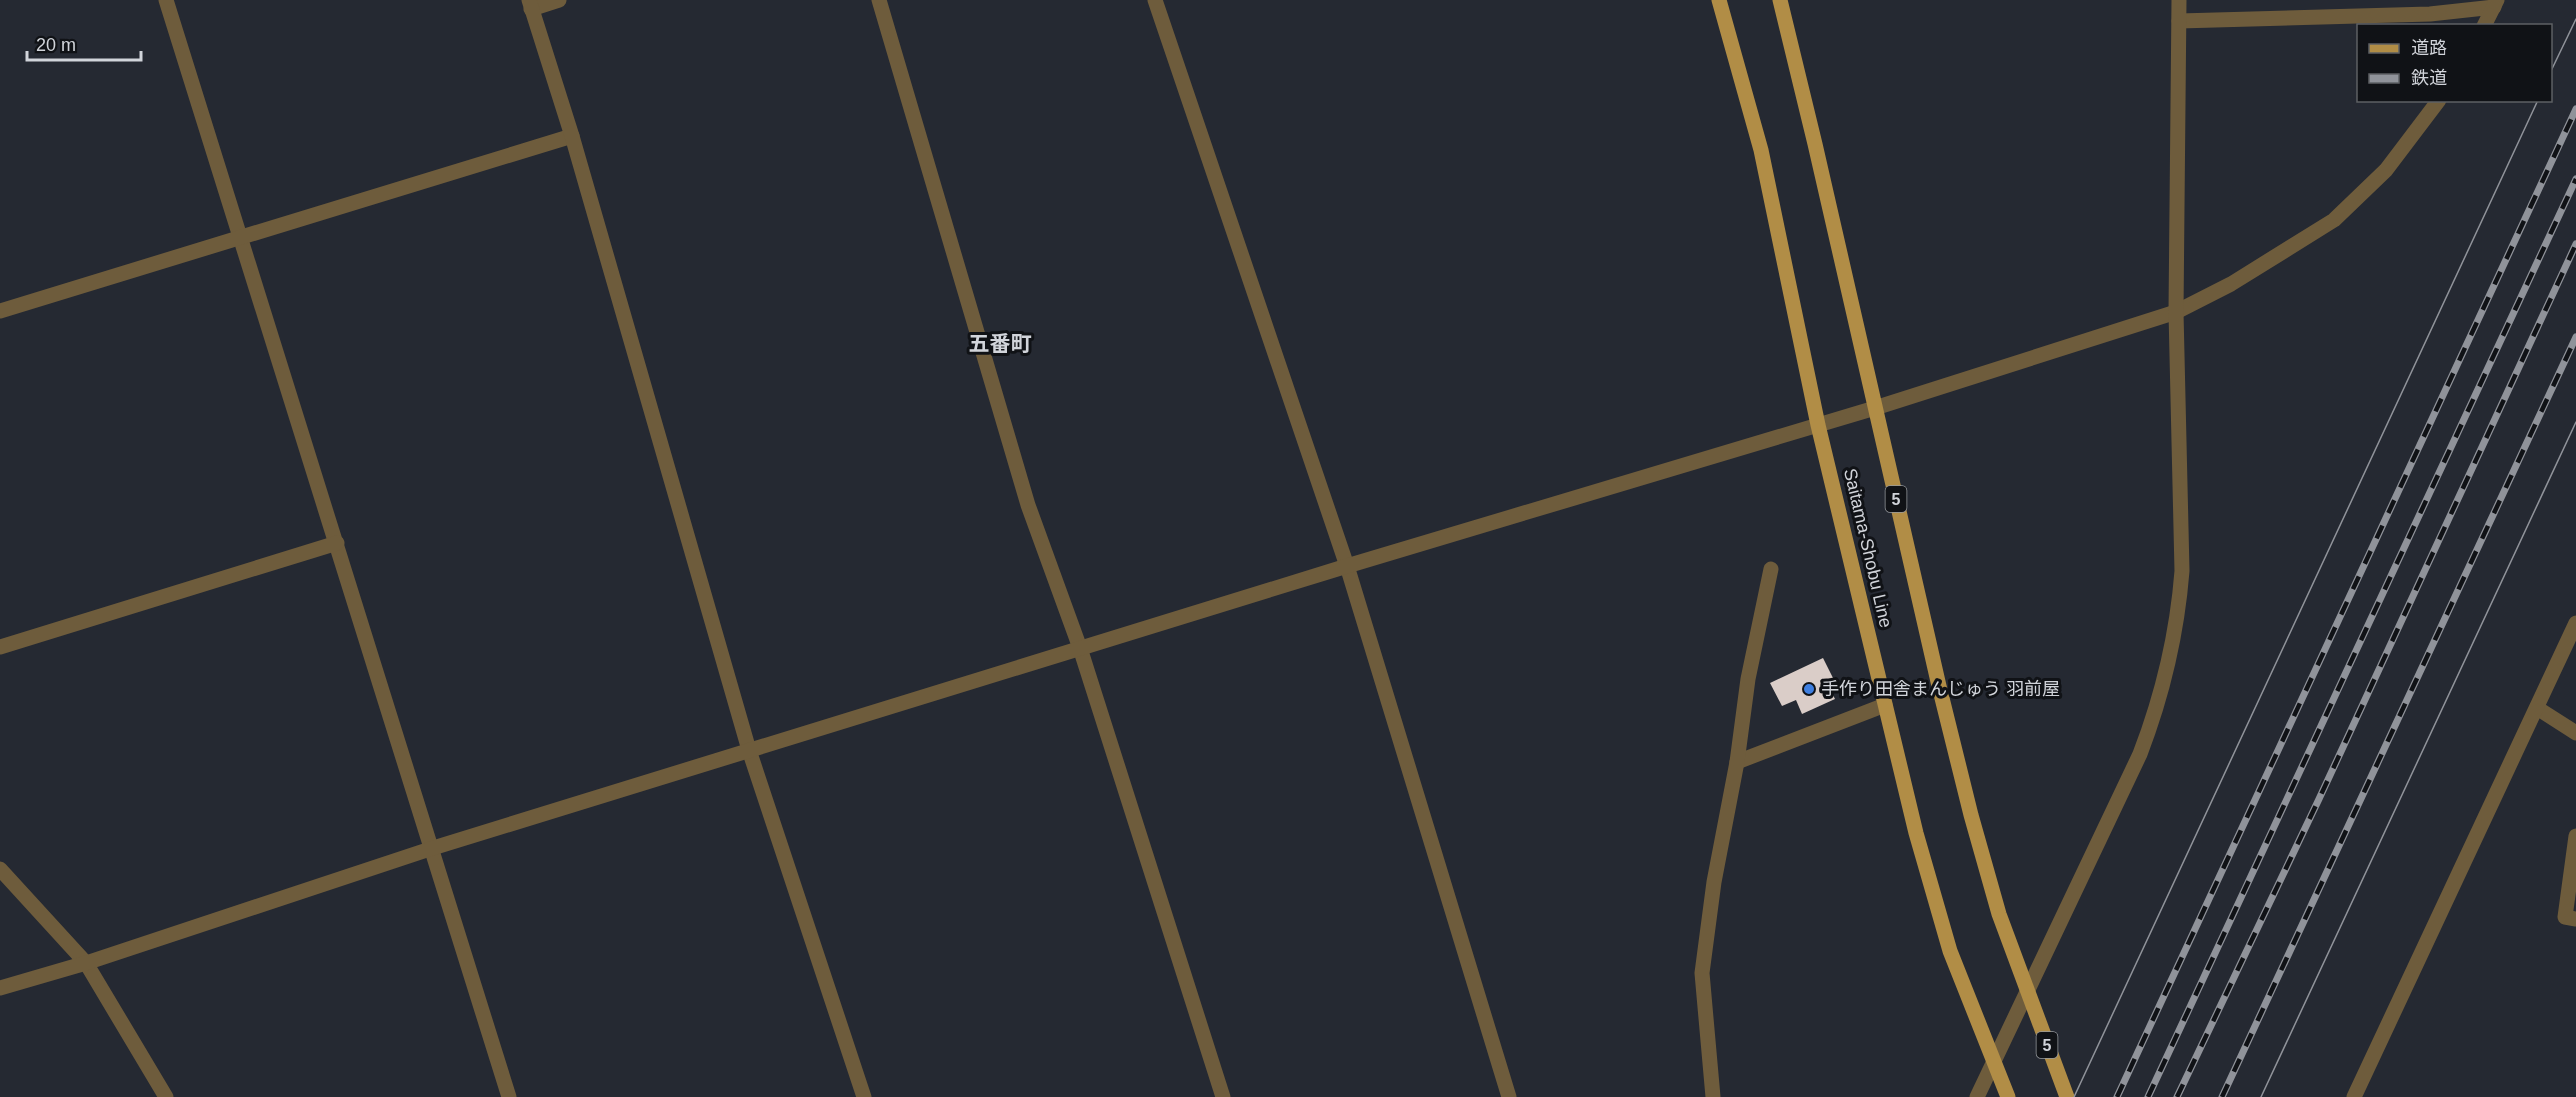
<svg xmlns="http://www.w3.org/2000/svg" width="2576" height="1097" viewBox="0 0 2576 1097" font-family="Helvetica,'Noto Sans JP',sans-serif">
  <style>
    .building { fill: #dacdc8 }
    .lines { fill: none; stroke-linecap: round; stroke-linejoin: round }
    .minor { stroke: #6e5c3c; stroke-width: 15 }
    .tertiary { stroke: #6e5c3c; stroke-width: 15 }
    .primary { stroke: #b18d46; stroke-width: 15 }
    .tram { stroke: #90939a; stroke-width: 1.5 }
    .rail-casing { stroke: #90939a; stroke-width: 7 }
    .rail { stroke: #101216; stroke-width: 4.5; stroke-dasharray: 14; stroke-linecap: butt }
    .shop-dot { fill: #3f7fe0; stroke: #101216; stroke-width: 2 }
    .labels { text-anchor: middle; stroke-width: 6; stroke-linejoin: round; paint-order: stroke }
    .shield { fill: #101216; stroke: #979a9f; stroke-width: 1.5 }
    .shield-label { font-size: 16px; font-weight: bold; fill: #d1d4da }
    .street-label { font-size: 18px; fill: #d1d4da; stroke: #101216 }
    .poi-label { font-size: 18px; fill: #d1d4da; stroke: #101216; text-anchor: start }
    .quarter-label { font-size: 21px; font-weight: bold; fill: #d1d4da; stroke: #101216 }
  </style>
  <rect width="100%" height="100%" fill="#252932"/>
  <path class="building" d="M 1823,658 L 1835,682 L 1828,685 L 1835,699 L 1802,714 L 1796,700 L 1782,706 L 1770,683 Z"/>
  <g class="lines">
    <g class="minor">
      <path d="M 166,0 L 509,1097"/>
      <path d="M 1155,0 L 1347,566 L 1509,1097"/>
      <path d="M 531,9 L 559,0"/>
      <path d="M 2179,21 L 2430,14 L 2494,7"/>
      <path d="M 0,311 L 572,136"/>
      <path d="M 0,647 L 337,543"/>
      <path d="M 2537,708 L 2576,733"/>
      <path d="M 1737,762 L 1885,705"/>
      <path d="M 2576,836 L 2565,917 L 2576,919"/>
      <path d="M 0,869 L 86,963 L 166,1097"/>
      <path d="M 1713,1097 L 1702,973 L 1714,882 L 1737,762 L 1748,679 L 1771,569"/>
    </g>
    <g class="tertiary">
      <path d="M 529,0 L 572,136 L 749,750 L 864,1097"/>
      <path d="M 879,0 L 1028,505 L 1080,648 L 1223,1097"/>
      <path d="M 2484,26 L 2497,0"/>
      <path d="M 0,988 L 86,963 L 433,848 L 1347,566 L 1875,408 L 2176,312 L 2231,284 L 2334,220 L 2386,170 L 2439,100"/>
      <path d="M 1977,1097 L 2140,754 C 2163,694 2177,635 2182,571 L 2176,312 L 2179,0"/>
      <path d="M 2354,1097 L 2576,623"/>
    </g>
    <g class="primary">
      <path d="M 1719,0 L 1761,150 L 1818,425 L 1916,833 L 1950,951 L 2008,1097"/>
      <path d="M 1780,0 L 1815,144 L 1939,686 L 1971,815 L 1999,914 L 2067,1097"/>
    </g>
    <g class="tram">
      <path d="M 2550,73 L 2576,19"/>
      <path d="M 2074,1097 L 2538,100"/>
      <path d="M 2261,1097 L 2576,422"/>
    </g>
    <g class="rail-casing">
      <g id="rail">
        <path d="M 2117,1097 L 2576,109"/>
        <path d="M 2148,1097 L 2576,179"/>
        <path d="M 2177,1097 L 2319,799 L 2576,244"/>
        <path d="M 2222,1097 L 2576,337"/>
      </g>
    </g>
    <use href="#rail" class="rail"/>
  </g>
  <circle class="shop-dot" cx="1809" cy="689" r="6"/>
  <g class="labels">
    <g class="shield">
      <rect x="1885.5" y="486" width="21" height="26" rx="4.5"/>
      <rect x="2036.5" y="1032" width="21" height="26" rx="4.5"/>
    </g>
    <g class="shield-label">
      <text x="1896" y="505">5</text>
      <text x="2047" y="1051">5</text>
    </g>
    <g class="street-label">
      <text transform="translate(1868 548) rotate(77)" y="6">Saitama-Shobu Line</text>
    </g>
    <g class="poi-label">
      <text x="1821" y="695">手作り田舎まんじゅう 羽前屋</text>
    </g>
    <g class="quarter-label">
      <text x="1000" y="351">五番町</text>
    </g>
  </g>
  <rect x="2357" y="24" width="195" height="78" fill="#101216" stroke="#5d6064" stroke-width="1.5"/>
  <rect x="2369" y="44" width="30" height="9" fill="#b18d46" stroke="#5d6064" stroke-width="1.5"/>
  <text x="2411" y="54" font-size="18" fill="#d1d4da">道路</text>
  <rect x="2369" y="74" width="30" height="9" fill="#90939a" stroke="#5d6064" stroke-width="1.5"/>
  <text x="2411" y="84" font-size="18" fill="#d1d4da">鉄道</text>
  <path d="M27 51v9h114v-9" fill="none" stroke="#d1d4da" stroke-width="3"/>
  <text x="36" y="51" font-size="18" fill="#d1d4da" stroke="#101216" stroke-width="4.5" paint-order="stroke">20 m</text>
</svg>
